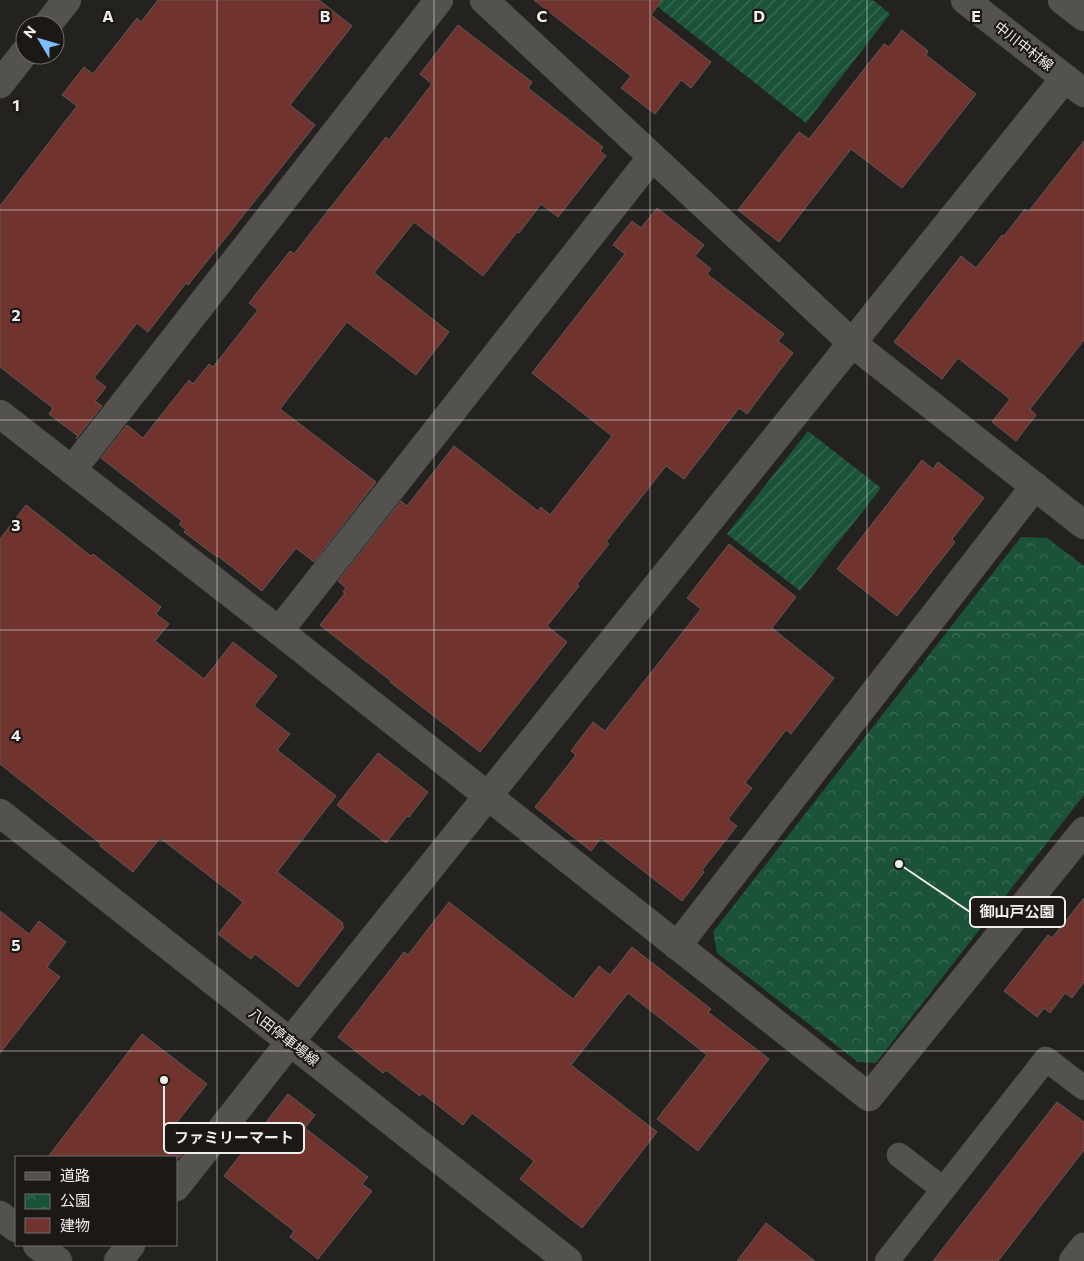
<svg xmlns="http://www.w3.org/2000/svg" width="1084" height="1261" viewBox="0 0 1084 1261" font-family="Commissioner,'Noto Sans JP',sans-serif">
  <style>
    .park { fill: url(#park-crowns) }
    .garden { fill: url(#garden-furrows) }
    .building { fill: #70332d; stroke: #5e5a59 }
    .lines { fill: none; stroke-linecap: round; stroke-linejoin: round }
    .service-casing { stroke: #3f3d3b; stroke-width: 25 }
    .minor-casing { stroke: #3f3d3b; stroke-width: 29 }
    .tertiary-casing { stroke: #3f3d3b; stroke-width: 29 }
    .secondary-casing { stroke: #3f3d3b; stroke-width: 29 }
    .service { stroke: #54524f; stroke-width: 24 }
    .minor { stroke: #54524f; stroke-width: 28 }
    .tertiary { stroke: #54524f; stroke-width: 28 }
    .secondary { stroke: #54524f; stroke-width: 28 }
    .grid { fill: none; stroke: #f0eeec; stroke-width: 1; stroke-opacity: 0.55 }
    .labels { text-anchor: middle; stroke-width: 4.5; stroke-linejoin: round; paint-order: stroke }
    .street-label { font-size: 14px; fill: #f0eeec; stroke: #1b1816 }
    .grid-label { font-size: 16px; text-anchor: middle; font-weight: bold; fill: #f0eeec; stroke: #1b1816; stroke-width: 4.5; stroke-linejoin: round; paint-order: stroke }
    .leader { fill: none; stroke: #f0eeec; stroke-width: 2 }
    .callout-dot { fill: #f0eeec; stroke: #1b1816; stroke-width: 2 }
    .callout { fill: #1b1816; stroke: #f0eeec; stroke-width: 2 }
    .callout-label { font-size: 15px; text-anchor: middle; font-weight: bold; fill: #f0eeec }
  </style>
  <defs>
    <pattern id="park-crowns" width="20" height="18" patternUnits="userSpaceOnUse" patternTransform="scale(1.25)"><rect width="20" height="18" fill="#1a5338"/><path d="M2 6a3 3 0 1 1 6 0M12 15a3 3 0 1 1 6 0" fill="none" stroke="#3c6c55"/></pattern>
    <pattern id="garden-furrows" width="10" height="10" patternUnits="userSpaceOnUse" patternTransform="scale(1.25)"><rect width="10" height="10" fill="#1a5338"/><path d="M-1 1l2-2M0 10L10 0M9 11l2-2" fill="none" stroke="#3c6c55"/></pattern>
  </defs>
  <rect width="100%" height="100%" fill="#24221f"/>
  <path class="park" d="M 1021,537 L 1047,538 L 1084,566 L 1084,795 L 876,1063 L 858,1062 L 717,953 L 713,932 Z"/>
  <g class="garden">
    <path d="M 649,0 L 873,0 L 890,14 L 806,123 Z"/>
    <path d="M 808,431 L 881,488 L 800,591 L 727,534 Z"/>
  </g>
  <g class="building">
    <path d="M 158,0 L 319,0 L 352,26 L 290,105 L 315,125 L 188,285 L 186,283 L 148,332 L 137,323 L 94,378 L 106,387 L 95,401 L 102,406 L 76,439 L 78,436 L 49,414 L 53,408 L 0,367 L 0,206 L 77,106 L 62,95 L 84,67 L 93,74 L 137,18 L 141,22 Z"/>
    <path d="M 534,0 L 662,0 L 651,15 L 711,62 L 691,88 L 681,80 L 655,114 L 621,88 L 631,76 Z"/>
    <path d="M 458,25 L 532,82 L 528,88 L 603,147 L 600,151 L 606,156 L 558,217 L 541,204 L 519,233 L 517,232 L 483,276 L 414,222 L 374,273 L 449,332 L 416,375 L 347,322 L 280,409 L 376,482 L 314,562 L 296,548 L 262,591 L 218,556 L 217,557 L 184,532 L 186,530 L 179,524 L 182,521 L 101,458 L 127,425 L 143,438 L 189,380 L 193,384 L 209,364 L 213,367 L 258,310 L 249,303 L 290,251 L 294,254 L 386,137 L 389,140 L 432,84 L 420,74 Z"/>
    <path d="M 902,30 L 928,51 L 926,55 L 976,94 L 902,188 L 851,149 L 779,242 L 738,210 L 799,132 L 809,139 L 884,44 L 889,47 Z"/>
    <path d="M 1084,141 L 1084,340 L 1030,409 L 1036,415 L 1016,441 L 992,422 L 1010,399 L 958,358 L 942,379 L 894,342 L 961,256 L 976,268 L 1002,235 L 1004,236 L 1025,209 L 1028,212 Z"/>
    <path d="M 657,208 L 704,245 L 695,256 L 711,269 L 707,274 L 784,334 L 778,341 L 793,353 L 747,414 L 739,408 L 684,479 L 666,466 L 606,542 L 609,544 L 577,584 L 579,586 L 547,626 L 567,642 L 480,752 L 390,682 L 391,681 L 320,625 L 345,593 L 343,592 L 346,588 L 338,581 L 401,501 L 407,506 L 454,446 L 538,511 L 541,507 L 550,515 L 612,436 L 532,373 L 625,254 L 613,245 L 632,221 L 641,228 Z"/>
    <path d="M 922,460 L 933,469 L 938,462 L 984,498 L 952,539 L 955,542 L 897,616 L 837,569 Z"/>
    <path d="M 26,505 L 91,556 L 93,554 L 161,607 L 156,614 L 169,624 L 155,641 L 204,679 L 233,642 L 277,676 L 254,706 L 290,734 L 277,750 L 336,796 L 277,872 L 343,923 L 342,925 L 344,927 L 298,987 L 255,954 L 251,959 L 218,934 L 243,902 L 160,838 L 133,872 L 100,846 L 101,844 L 0,764 L 0,539 Z"/>
    <path d="M 729,544 L 796,597 L 772,628 L 834,678 L 791,734 L 786,730 L 745,783 L 752,788 L 728,819 L 737,826 L 702,870 L 704,872 L 682,901 L 601,838 L 591,851 L 535,807 L 576,755 L 571,751 L 593,722 L 605,731 L 701,609 L 687,598 Z"/>
    <path d="M 378,753 L 428,792 L 409,817 L 407,816 L 386,843 L 337,805 Z"/>
    <path d="M 1084,898 L 1084,982 L 1072,998 L 1065,993 L 1050,1013 L 1044,1008 L 1037,1017 L 1004,991 L 1048,935 L 1052,938 Z"/>
    <path d="M 449,902 L 573,999 L 599,966 L 610,975 L 632,947 L 711,1009 L 708,1012 L 769,1059 L 698,1151 L 657,1119 L 707,1055 L 628,993 L 571,1065 L 657,1132 L 582,1228 L 520,1179 L 534,1161 L 472,1113 L 463,1125 L 422,1093 L 420,1096 L 386,1070 L 383,1073 L 338,1037 L 404,952 L 408,955 Z"/>
    <path d="M 0,911 L 29,934 L 39,921 L 66,942 L 47,967 L 60,977 L 0,1053 Z"/>
    <path d="M 142,1034 L 207,1084 L 163,1140 L 182,1154 L 180,1157 L 48,1157 Z"/>
    <path d="M 288,1094 L 315,1115 L 305,1128 L 368,1177 L 362,1184 L 372,1191 L 318,1259 L 290,1237 L 294,1231 L 224,1176 Z"/>
    <path d="M 1057,1102 L 1084,1122 L 1084,1150 L 998,1261 L 933,1261 Z"/>
    <path d="M 766,1223 L 815,1261 L 737,1261 Z"/>
  </g>
  <g class="lines">
    <g class="service-casing">
      <g id="service">
        <path d="M 899,1155 L 943,1189"/>
        <path d="M 887,1261 L 1046,1059 L 1084,1088"/>
      </g>
    </g>
    <g class="minor-casing">
      <g id="minor">
        <path d="M 484,0 L 852,343 L 1084,525"/>
        <path d="M 0,414 L 279,631 L 869,1097 L 1084,831"/>
        <path d="M 72,470 L 439,0"/>
        <path d="M 279,631 L 652,157"/>
        <path d="M 677,946 L 1035,486"/>
        <path d="M 176,1187 L 290,1042 L 1065,78"/>
        <path d="M 0,1215 L 16,1228"/>
        <path d="M 37,1245 L 58,1261"/>
        <path d="M 118,1261 L 131,1245"/>
        <path d="M 1073,1261 L 1084,1247"/>
      </g>
    </g>
    <g class="tertiary-casing">
      <g id="tertiary">
        <path d="M 47,25 L 67,0"/>
        <path d="M 0,84 L 25,52"/>
      </g>
    </g>
    <g class="secondary-casing">
      <g id="secondary">
        <path d="M 965,0 L 1084,93"/>
        <path d="M 1062,0 L 1084,17"/>
        <path d="M 0,813 L 568,1261"/>
      </g>
    </g>
    <use href="#service" class="service"/>
    <use href="#minor" class="minor"/>
    <use href="#tertiary" class="tertiary"/>
    <use href="#secondary" class="secondary"/>
  </g>
  <path class="grid" d="M 217,0 L 217,1261M 434,0 L 434,1261M 650,0 L 650,1261M 867,0 L 867,1261M 0,210 L 1084,210M 0,420 L 1084,420M 0,630 L 1084,630M 0,841 L 1084,841M 0,1051 L 1084,1051"/>
  <g class="labels">
    <g class="street-label">
      <text transform="translate(1024 46) rotate(38)" y="5">中川中村線</text>
      <text transform="translate(284 1037) rotate(38)" y="5">八田停車場線</text>
    </g>
  </g>
  <g class="grid-label">
    <text x="108" y="22">A</text>
    <text x="325" y="22">B</text>
    <text x="542" y="22">C</text>
    <text x="759" y="22">D</text>
    <text x="976" y="22">E</text>
    <text x="16" y="111">1</text>
    <text x="16" y="321">2</text>
    <text x="16" y="531">3</text>
    <text x="16" y="741">4</text>
    <text x="16" y="951">5</text>
  </g>
  <path class="leader" d="M899 864L970 912M164 1080L164 1138"/>
  <g class="callout-dot">
    <circle cx="899" cy="864" r="5"/>
    <circle cx="164" cy="1080" r="5"/>
  </g>
  <g class="callout">
    <rect x="970" y="897" width="95" height="30" rx="5"/>
    <rect x="164" y="1123" width="140" height="30" rx="5"/>
  </g>
  <g class="callout-label">
    <text x="1017" y="917">御山戸公園</text>
    <text x="234" y="1143">ファミリーマート</text>
  </g>
  <rect x="15" y="1156" width="162" height="90" fill="#1b1816" stroke="#706e6c"/>
  <rect x="25" y="1172" width="25" height="8" fill="#54524f" stroke="#706e6c"/>
  <text x="60" y="1181" font-size="15" fill="#f0eeec">道路</text>
  <rect x="25" y="1194" width="25" height="15" fill="url(#park-crowns)" stroke="#706e6c"/>
  <text x="60" y="1206" font-size="15" fill="#f0eeec">公園</text>
  <rect x="25" y="1218" width="25" height="15" fill="#70332d" stroke="#706e6c"/>
  <text x="60" y="1231" font-size="15" fill="#f0eeec">建物</text>
  <g transform="translate(40 40) rotate(308)"><circle r="24" fill="#1b1816" stroke="#706e6c"/>
  <path d="M0-4L9 19L0 12L-9 19Z" fill="#7ebdf9"/>
  <text y="-8" font-size="14" font-weight="bold" text-anchor="middle" fill="#f0eeec">N</text>
  </g>
</svg>
